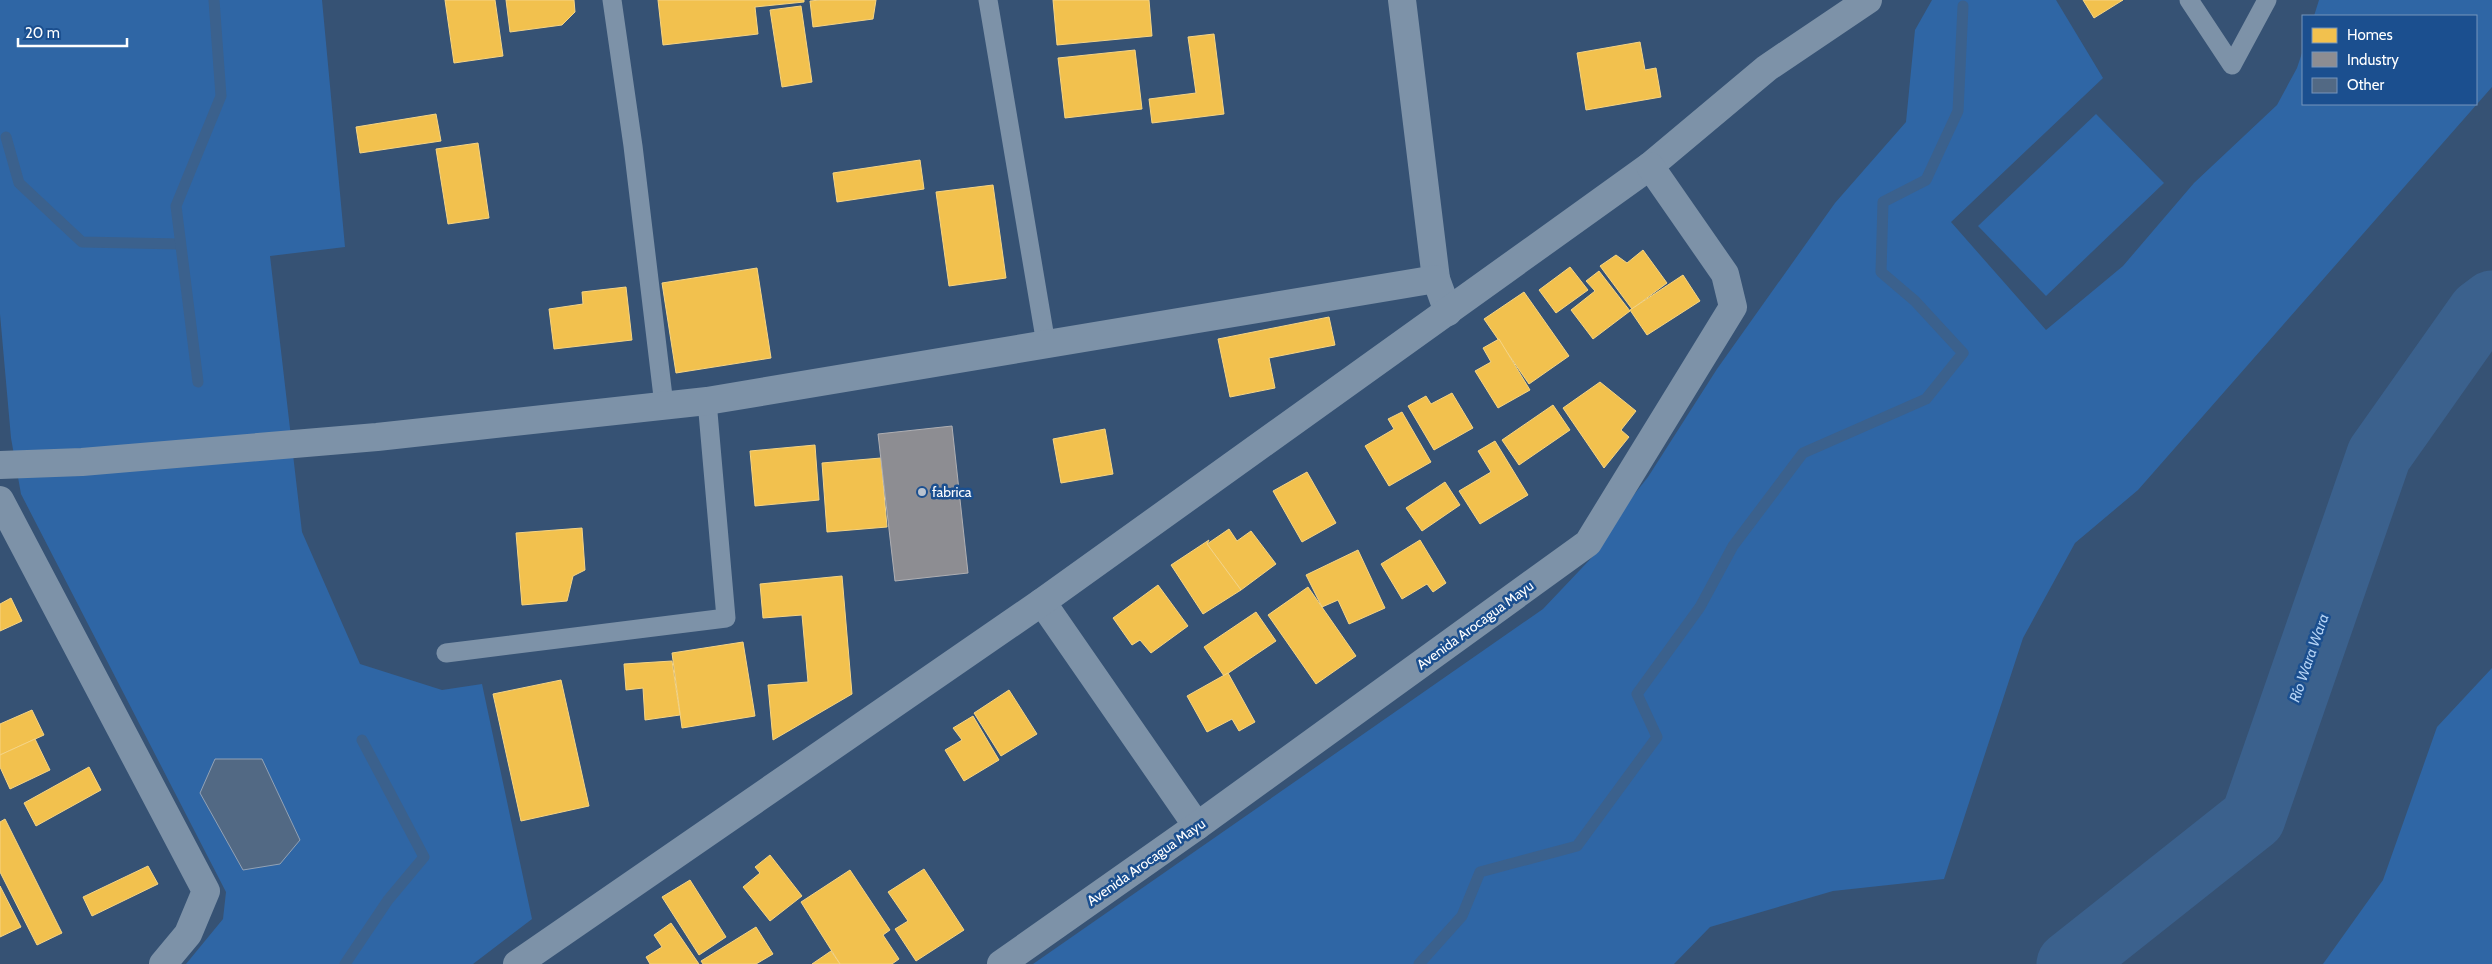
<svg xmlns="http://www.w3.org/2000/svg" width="2492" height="964" viewBox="0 0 2492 964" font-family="Cabin,sans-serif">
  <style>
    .green { fill: #2f66a5 }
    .homes { fill: #f2c14e; stroke: #f6d483 }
    .industry { fill: #8d8d92; stroke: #afafb3 }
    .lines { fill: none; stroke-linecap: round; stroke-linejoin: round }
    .stream { stroke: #3b618d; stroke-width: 11 }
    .river { stroke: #3b618d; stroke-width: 65 }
    .building { fill: #526984; stroke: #92a2b6 }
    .lane { stroke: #7d92a8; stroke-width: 19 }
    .street { stroke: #7d92a8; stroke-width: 28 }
    .poi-dot { fill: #b9c2ce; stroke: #1b4f8f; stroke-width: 2 }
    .labels { text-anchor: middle; stroke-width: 5; stroke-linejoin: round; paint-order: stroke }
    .poi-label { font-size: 14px; fill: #fff; stroke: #1b4f8f; text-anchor: start }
    .street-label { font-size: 14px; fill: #fff; stroke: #1b4f8f }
    .water-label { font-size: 15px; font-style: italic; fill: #b5d3f5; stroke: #1b4f8f }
  </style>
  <rect width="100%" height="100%" fill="#365274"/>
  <g class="green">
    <path d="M 0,0 L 322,0 L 345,247 L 270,256 L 302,532 L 360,664 L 442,690 L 482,684 L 532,919 L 473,964 L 186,964 L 223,919 L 226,892 L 21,494 L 11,438 L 0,314 Z"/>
    <path d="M 1932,0 L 2056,0 L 2103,78 L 1951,222 L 2046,330 L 2123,266 L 2194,183 L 2277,105 L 2297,68 L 2303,50 L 2303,104 L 2476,104 L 2476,16 L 2314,16 L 2319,0 L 2492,0 L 2492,87 L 2138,490 L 2075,543 L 2023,638 L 1944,879 L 1833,891 L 1710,927 L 1674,964 L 1033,964 L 1543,609 L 1598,551 L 1625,506 L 1648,477 L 1717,369 L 1835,203 L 1906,122 L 1915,30 Z"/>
    <path d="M 2096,114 L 2164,183 L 2046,296 L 1978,226 Z"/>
    <path d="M 2492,668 L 2492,964 L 2323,964 L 2383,880 L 2437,727 Z"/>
  </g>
  <g class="homes">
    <path d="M 445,0 L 495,0 L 503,56 L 454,63 Z"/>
    <path d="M 506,0 L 574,0 L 575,12 L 562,25 L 510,32 Z"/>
    <path d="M 658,0 L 804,0 L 804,2 L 755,7 L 758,34 L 663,45 Z"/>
    <path d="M 820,0 L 876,0 L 873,19 L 813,27 L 810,1 Z"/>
    <path d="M 1053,0 L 1149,0 L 1152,36 L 1057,45 Z"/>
    <path d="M 2083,0 L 2123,0 L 2094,18 Z"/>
    <path d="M 801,6 L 812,82 L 782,87 L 770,10 Z"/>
    <path d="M 1214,34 L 1224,114 L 1152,123 L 1149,99 L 1196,93 L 1188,37 Z"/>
    <path d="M 1640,42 L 1645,70 L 1656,68 L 1661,97 L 1586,110 L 1577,53 Z"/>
    <path d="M 1135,50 L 1142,109 L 1065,118 L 1058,58 Z"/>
    <path d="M 436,114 L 441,141 L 360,153 L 356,127 Z"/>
    <path d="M 478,143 L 489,218 L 448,224 L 436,149 Z"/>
    <path d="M 920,160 L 924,189 L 837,202 L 833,173 Z"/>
    <path d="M 993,185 L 1006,278 L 949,286 L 936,192 Z"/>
    <path d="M 1643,250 L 1667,283 L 1632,309 L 1600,266 L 1616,255 L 1627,263 Z"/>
    <path d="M 1570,267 L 1588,290 L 1556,313 L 1539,290 Z"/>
    <path d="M 757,268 L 771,358 L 676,373 L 662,283 Z"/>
    <path d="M 1599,271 L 1630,311 L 1593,339 L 1571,310 L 1595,291 L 1586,281 Z"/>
    <path d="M 1683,275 L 1700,301 L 1647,335 L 1630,310 Z"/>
    <path d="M 626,287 L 632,340 L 554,349 L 549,309 L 583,304 L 582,292 Z"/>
    <path d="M 1524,292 L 1569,356 L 1529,384 L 1484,319 Z"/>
    <path d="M 1329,317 L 1335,345 L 1269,358 L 1275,388 L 1230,397 L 1218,339 Z"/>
    <path d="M 1499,339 L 1530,390 L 1498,408 L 1475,371 L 1491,362 L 1483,348 Z"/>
    <path d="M 1600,382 L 1636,411 L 1621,430 L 1629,437 L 1604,468 L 1563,408 Z"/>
    <path d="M 1452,393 L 1473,428 L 1434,450 L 1408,406 L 1426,396 L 1431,404 Z"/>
    <path d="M 1553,405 L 1570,430 L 1519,465 L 1502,440 Z"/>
    <path d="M 1402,412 L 1431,462 L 1389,486 L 1365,446 L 1394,429 L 1388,419 Z"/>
    <path d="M 1105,429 L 1113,474 L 1061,483 L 1053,439 Z"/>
    <path d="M 1495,441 L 1528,495 L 1480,524 L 1459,491 L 1491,472 L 1478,451 Z"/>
    <path d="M 815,445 L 819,500 L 755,506 L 750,451 Z"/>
    <path d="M 881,458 L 887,527 L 827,532 L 822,463 Z"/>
    <path d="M 1307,472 L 1336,523 L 1302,542 L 1273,491 Z"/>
    <path d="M 1445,482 L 1460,505 L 1422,531 L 1406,508 Z"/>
    <path d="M 582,528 L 585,570 L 573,576 L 567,601 L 522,605 L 516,533 Z"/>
    <path d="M 1229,529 L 1237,541 L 1251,531 L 1276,564 L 1241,590 L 1207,544 Z"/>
    <path d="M 1209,540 L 1207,544 L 1241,590 L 1203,614 L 1171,565 Z"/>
    <path d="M 1420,540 L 1446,583 L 1433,592 L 1427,584 L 1402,599 L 1381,564 Z"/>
    <path d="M 1358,550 L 1385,608 L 1349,624 L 1338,600 L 1322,607 L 1306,575 Z"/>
    <path d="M 842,576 L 852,694 L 773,740 L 768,685 L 808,682 L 802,615 L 763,618 L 760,584 Z"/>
    <path d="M 1158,585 L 1188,626 L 1151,653 L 1140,640 L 1132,645 L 1113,618 Z"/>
    <path d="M 1308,587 L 1356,656 L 1316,684 L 1268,615 Z"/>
    <path d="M 11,598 L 22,621 L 0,631 L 0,604 Z"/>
    <path d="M 1256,612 L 1276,641 L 1224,676 L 1204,647 Z"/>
    <path d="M 743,642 L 755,716 L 682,728 L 672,653 Z"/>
    <path d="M 672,661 L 680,715 L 645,720 L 643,688 L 626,690 L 624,664 Z"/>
    <path d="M 1228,673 L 1255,722 L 1239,731 L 1232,719 L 1207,732 L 1187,696 Z"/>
    <path d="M 561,680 L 589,806 L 521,821 L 493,694 Z"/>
    <path d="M 1009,690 L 1037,734 L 1001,756 L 974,713 Z"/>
    <path d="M 32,710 L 44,735 L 0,755 L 0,724 Z"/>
    <path d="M 973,716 L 999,760 L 964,781 L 945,750 L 962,740 L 953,728 Z"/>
    <path d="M 35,739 L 50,770 L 10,789 L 0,767 L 0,755 Z"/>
    <path d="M 89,767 L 101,790 L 36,826 L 24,803 Z"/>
    <path d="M 5,819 L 62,933 L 37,945 L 0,872 L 0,822 Z"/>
    <path d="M 770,855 L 802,896 L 770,921 L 743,887 L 760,873 L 755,867 Z"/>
    <path d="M 148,866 L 158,884 L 92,916 L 83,897 Z"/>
    <path d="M 924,869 L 964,930 L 916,961 L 895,929 L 908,921 L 888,892 Z"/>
    <path d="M 850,870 L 890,930 L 883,935 L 899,959 L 892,964 L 840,964 L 801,902 Z"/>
    <path d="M 690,880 L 726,937 L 699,955 L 662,897 Z"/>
    <path d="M 0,886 L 21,927 L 0,937 Z"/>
    <path d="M 671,923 L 699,964 L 650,964 L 646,957 L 662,947 L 654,935 Z"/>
    <path d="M 756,927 L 773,954 L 756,964 L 703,964 L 701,961 Z"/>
    <path d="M 831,951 L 840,964 L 812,964 Z"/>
  </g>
  <path class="industry" d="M 952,426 L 968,573 L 895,581 L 878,434 Z"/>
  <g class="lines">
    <g class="stream">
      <path d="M 6,137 L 19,183 L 82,242 L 180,244"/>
      <path d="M 198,382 L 176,206 L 221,96 L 214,0"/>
      <path d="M 345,964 L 388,900 L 424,857 L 362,740"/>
      <path d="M 1419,964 L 1462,916 L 1480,872 L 1577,846 L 1657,737 L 1637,694 L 1700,607 L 1733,546 L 1803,453 L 1926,399 L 1963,353 L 1915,301 L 1881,272 L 1883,202 L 1926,180 L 1958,111 L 1963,6"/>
    </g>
    <path class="river" d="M 2069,964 L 2253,818 L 2379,455 L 2480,312 L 2492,303"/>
  </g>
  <path class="building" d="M 215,759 L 262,759 L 300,840 L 280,864 L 243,870 L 200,793 Z"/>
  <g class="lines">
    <g class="lane">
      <path d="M 612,0 L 633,146 L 664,405"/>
      <path d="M 988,0 L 1046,344"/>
      <path d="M 2189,0 L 2232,65 L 2267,0"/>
      <path d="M 446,653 L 726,618 L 707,401"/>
    </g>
    <g class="street">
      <path d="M 1402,0 L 1436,279"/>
      <path d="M 0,465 L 82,462 L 377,437 L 707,401 L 1436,279 L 1448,312"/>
      <path d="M 0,500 L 206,891 L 188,934 L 163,964"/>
      <path d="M 1042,602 L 1197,826"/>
      <path d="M 517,964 L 1042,602 L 1650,166 L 1767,68 L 1868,0"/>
      <path d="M 1001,964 L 1197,826 L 1588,543 L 1733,307 L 1725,274 L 1650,166"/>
    </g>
  </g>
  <circle class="poi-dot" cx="922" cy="492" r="5"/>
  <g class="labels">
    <g class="poi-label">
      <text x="932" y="497">fabrica</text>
    </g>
    <g class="street-label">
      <text transform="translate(1475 625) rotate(-36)" y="5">Avenida Arocagua Mayu</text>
      <text transform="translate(1146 862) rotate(-35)" y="5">Avenida Arocagua Mayu</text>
    </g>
    <g class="water-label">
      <text transform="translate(2309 658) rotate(-71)" y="5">Río Wara Wara</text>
    </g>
  </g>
  <rect x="2302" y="15" width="175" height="90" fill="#1b4f8f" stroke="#7695bc"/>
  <rect x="2312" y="28" width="25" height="15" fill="#f2c14e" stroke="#7695bc"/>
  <text x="2347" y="40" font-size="15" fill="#ffffff">Homes</text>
  <rect x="2312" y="52" width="25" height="15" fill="#8d8d92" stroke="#7695bc"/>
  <text x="2347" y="65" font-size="15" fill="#ffffff">Industry</text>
  <rect x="2312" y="78" width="25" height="15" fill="#526984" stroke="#7695bc"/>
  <text x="2347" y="90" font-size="15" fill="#ffffff">Other</text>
  <path d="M18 38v8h109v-8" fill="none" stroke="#ffffff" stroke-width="2.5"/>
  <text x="25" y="38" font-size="15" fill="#ffffff" stroke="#1b4f8f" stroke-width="4" paint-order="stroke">20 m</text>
</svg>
